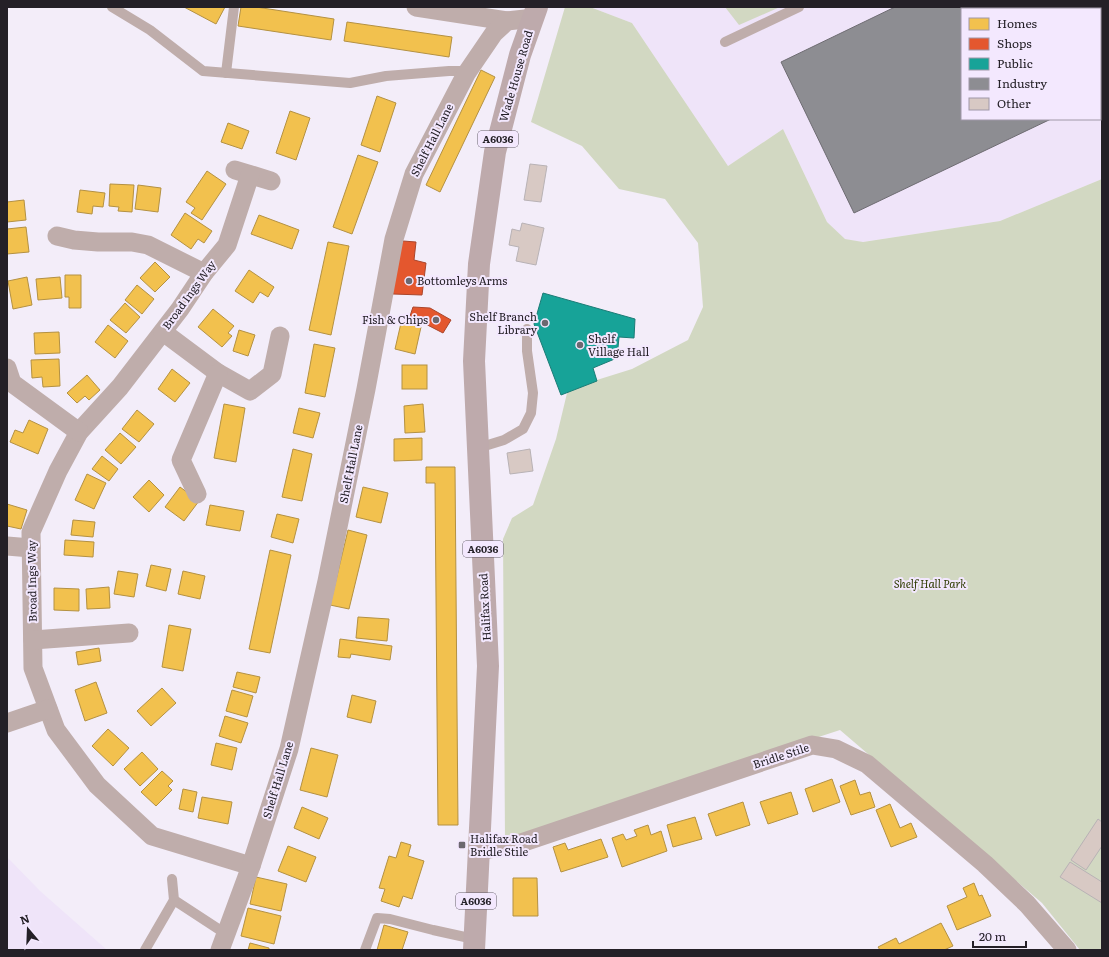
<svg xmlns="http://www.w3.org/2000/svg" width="1109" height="957" viewBox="0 0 1109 957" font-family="Literata,serif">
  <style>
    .built { fill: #efe4f9; fill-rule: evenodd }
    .green { fill: #d2d8c2 }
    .homes { fill: #f2c14e; stroke: #b49142 }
    .shops { fill: #e4572e; stroke: #aa462c }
    .public { fill: #17a398; stroke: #1b7c76 }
    .industry { fill: #8d8d92; stroke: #6e6c72 }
    .building { fill: #d8c9c4; stroke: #b8b2b5 }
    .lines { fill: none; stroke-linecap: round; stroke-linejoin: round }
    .service { stroke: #bfadab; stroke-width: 10 }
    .minor { stroke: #bfadab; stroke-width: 19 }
    .trunk { stroke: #beaaac; stroke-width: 22 }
    .poi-dot { fill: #6c6870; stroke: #f3e8fe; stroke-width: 1.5 }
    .labels { text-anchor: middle; stroke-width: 4; stroke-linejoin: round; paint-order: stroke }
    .shield { fill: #f3e8fe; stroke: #625c68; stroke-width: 1 }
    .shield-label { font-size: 10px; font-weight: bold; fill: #242027 }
    .street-label { font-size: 11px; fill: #242027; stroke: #f3e8fe }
    .poi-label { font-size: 11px; fill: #242027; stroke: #f3e8fe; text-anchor: start }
    .park-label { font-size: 11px; font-style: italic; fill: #2e3b00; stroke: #f3e8fe }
  </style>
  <rect width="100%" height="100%" fill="#f3edf9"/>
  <g class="built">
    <path d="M 590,7 L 1102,7 L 1102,179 L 1000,221 L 862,242 L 844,239 L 827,222 L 783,129 L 728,166 L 632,23 ZM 962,9 L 1100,9 L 1100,119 L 962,119 Z"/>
    <path d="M 7,857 L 40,891 L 107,950 L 7,950 Z"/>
  </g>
  <g class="green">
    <path d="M 565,7 L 590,7 L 632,23 L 728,166 L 783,129 L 827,222 L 845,239 L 863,242 L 1000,221 L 1102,179 L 1102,950 L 1080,950 L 1042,903 L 840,730 L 505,840 L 503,539 L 512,518 L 533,505 L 556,439 L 568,389 L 632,369 L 688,340 L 703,307 L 698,243 L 665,199 L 619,189 L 582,146 L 531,122 Z"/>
    <path d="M 725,7 L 780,7 L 739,25 Z"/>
  </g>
  <g class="homes">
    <path d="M 184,7 L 225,7 L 216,24 Z"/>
    <path d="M 241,7 L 256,7 L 334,19 L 331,40 L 238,26 Z"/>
    <path d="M 347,22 L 452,37 L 449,57 L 344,41 Z"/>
    <path d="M 481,70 L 495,77 L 440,192 L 426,185 Z"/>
    <path d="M 377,96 L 396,103 L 380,152 L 361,145 Z"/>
    <path d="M 290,111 L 310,118 L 296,160 L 276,153 Z"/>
    <path d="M 228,123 L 249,131 L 242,149 L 221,142 Z"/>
    <path d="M 358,155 L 378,162 L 352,234 L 333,227 Z"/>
    <path d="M 207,171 L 226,184 L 202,220 L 191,213 L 195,208 L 186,202 Z"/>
    <path d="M 110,184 L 134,185 L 132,212 L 118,211 L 119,207 L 109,206 Z"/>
    <path d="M 138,185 L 161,188 L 158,212 L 135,209 Z"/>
    <path d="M 80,190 L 105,193 L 103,207 L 93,206 L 92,214 L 77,212 Z"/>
    <path d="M 24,200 L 26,220 L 7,222 L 7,202 Z"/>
    <path d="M 185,213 L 212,231 L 204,243 L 198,239 L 191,249 L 171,235 Z"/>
    <path d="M 259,215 L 299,230 L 292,249 L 251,234 Z"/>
    <path d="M 26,227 L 29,252 L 7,254 L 7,229 Z"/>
    <path d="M 328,242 L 349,246 L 331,335 L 309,330 Z"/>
    <path d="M 155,262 L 170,277 L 155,292 L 140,278 Z"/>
    <path d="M 249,270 L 274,287 L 268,297 L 260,292 L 253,303 L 235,291 Z"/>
    <path d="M 65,275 L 81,275 L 81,308 L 69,308 L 69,297 L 65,297 Z"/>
    <path d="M 27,277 L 32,305 L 13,309 L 8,281 Z"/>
    <path d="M 60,277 L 62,298 L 38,300 L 36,279 Z"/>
    <path d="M 137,285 L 154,299 L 142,314 L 125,300 Z"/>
    <path d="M 125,303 L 140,317 L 126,333 L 110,320 Z"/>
    <path d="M 213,309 L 234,326 L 228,333 L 232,336 L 222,347 L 198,327 Z"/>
    <path d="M 401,323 L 421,327 L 415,354 L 395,349 Z"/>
    <path d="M 108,325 L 128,341 L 115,358 L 95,342 Z"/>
    <path d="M 239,330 L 255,335 L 248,356 L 233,351 Z"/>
    <path d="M 59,332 L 60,353 L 35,354 L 34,333 Z"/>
    <path d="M 314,344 L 335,348 L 325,397 L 305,393 Z"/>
    <path d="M 59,359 L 60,386 L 43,387 L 42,377 L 32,378 L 31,360 Z"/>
    <rect x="402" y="365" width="25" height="24"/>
    <path d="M 172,369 L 190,383 L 175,402 L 158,389 Z"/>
    <path d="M 87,375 L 100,390 L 89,400 L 85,396 L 77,403 L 67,393 Z"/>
    <path d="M 224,404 L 245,408 L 236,462 L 214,458 Z"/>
    <path d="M 423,404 L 425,432 L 405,433 L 404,406 Z"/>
    <path d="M 299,408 L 320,413 L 313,438 L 293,433 Z"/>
    <path d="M 137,410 L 154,424 L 139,442 L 122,429 Z"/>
    <path d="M 29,420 L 48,429 L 38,454 L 10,442 L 15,430 L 23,433 Z"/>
    <path d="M 120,433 L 136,447 L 121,464 L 105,450 Z"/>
    <path d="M 422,438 L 422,460 L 394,461 L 394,439 Z"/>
    <path d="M 293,449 L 312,454 L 302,501 L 282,497 Z"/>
    <path d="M 102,456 L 118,469 L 109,481 L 92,469 Z"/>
    <path d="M 426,467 L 455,467 L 458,825 L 438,825 L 435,483 L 426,483 Z"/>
    <path d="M 87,474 L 106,483 L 94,509 L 75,500 Z"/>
    <path d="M 149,480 L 164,495 L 149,512 L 133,497 Z"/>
    <path d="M 180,487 L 199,501 L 184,521 L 165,507 Z"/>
    <path d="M 363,487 L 388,493 L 381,523 L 356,517 Z"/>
    <path d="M 7,504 L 27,510 L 21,529 L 7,526 Z"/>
    <path d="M 210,505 L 244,511 L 240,531 L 206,525 Z"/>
    <path d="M 277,514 L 299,519 L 293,543 L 271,537 Z"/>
    <path d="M 73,520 L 95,522 L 93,537 L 71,535 Z"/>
    <path d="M 348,530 L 367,535 L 349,609 L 330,605 Z"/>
    <path d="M 65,540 L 94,542 L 93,557 L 64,555 Z"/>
    <path d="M 270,550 L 291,555 L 270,653 L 249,649 Z"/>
    <path d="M 151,565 L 171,569 L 166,591 L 146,586 Z"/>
    <path d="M 118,571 L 138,574 L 134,597 L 114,594 Z"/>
    <path d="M 183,571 L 205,576 L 200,599 L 178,594 Z"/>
    <path d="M 109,587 L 110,608 L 87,609 L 86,589 Z"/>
    <path d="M 54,588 L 79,589 L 79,611 L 54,610 Z"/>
    <path d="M 358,617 L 389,619 L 387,641 L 356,638 Z"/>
    <path d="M 169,625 L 191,629 L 183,671 L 162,667 Z"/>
    <path d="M 340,639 L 392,646 L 390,660 L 351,654 L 350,658 L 338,657 Z"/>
    <path d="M 99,648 L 101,661 L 78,665 L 76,652 Z"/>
    <path d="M 237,672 L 260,677 L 256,693 L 233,687 Z"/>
    <path d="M 96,682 L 107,713 L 85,721 L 75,690 Z"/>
    <path d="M 162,688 L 176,703 L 151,726 L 137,711 Z"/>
    <path d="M 232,690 L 253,696 L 247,717 L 226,711 Z"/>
    <path d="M 352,695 L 376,701 L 371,723 L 347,717 Z"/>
    <path d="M 225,716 L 248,723 L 241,743 L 219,736 Z"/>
    <path d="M 108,729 L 129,748 L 113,766 L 92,746 Z"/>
    <path d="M 216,743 L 237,748 L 232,770 L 211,765 Z"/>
    <path d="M 311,748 L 338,755 L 327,797 L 300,790 Z"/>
    <path d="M 142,752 L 158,769 L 140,786 L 124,769 Z"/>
    <path d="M 162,771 L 173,781 L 168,786 L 172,790 L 156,806 L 141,792 Z"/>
    <path d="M 832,779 L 840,802 L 813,812 L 805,789 Z"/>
    <path d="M 855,780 L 860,795 L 870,792 L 875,807 L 851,815 L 840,786 Z"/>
    <path d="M 183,789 L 197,792 L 193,812 L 179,809 Z"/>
    <path d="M 791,792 L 798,814 L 768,824 L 760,802 Z"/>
    <path d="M 202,797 L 232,802 L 228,824 L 198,818 Z"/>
    <path d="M 743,802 L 750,825 L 716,836 L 708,814 Z"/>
    <path d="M 890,804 L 900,828 L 911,823 L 917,837 L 891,847 L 876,810 Z"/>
    <path d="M 302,807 L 328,818 L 319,839 L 294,828 Z"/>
    <path d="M 695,817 L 702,839 L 673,847 L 667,825 Z"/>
    <path d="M 648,825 L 651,835 L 661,831 L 667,851 L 622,867 L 612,838 L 623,834 L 626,840 L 637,836 L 634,830 Z"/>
    <path d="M 601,839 L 608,857 L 561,872 L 553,847 L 565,843 L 568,850 Z"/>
    <path d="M 401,842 L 411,845 L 408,856 L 424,861 L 412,899 L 403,896 L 399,907 L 381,901 L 385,889 L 379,888 L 389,856 L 396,858 Z"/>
    <path d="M 288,846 L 316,857 L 306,882 L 278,871 Z"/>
    <path d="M 256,877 L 287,884 L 281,911 L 250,904 Z"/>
    <path d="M 513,878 L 537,878 L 538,916 L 513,916 Z"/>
    <path d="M 974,883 L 979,896 L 982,895 L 991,916 L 957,930 L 947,906 L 967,897 L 963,888 Z"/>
    <path d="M 248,908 L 281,916 L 274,944 L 241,936 Z"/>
    <path d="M 941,923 L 953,946 L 944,950 L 880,950 L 878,947 L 896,938 L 899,944 Z"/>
    <path d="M 384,925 L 408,932 L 402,950 L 377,950 Z"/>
    <path d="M 250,943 L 269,948 L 269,950 L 248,950 Z"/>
  </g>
  <g class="shops">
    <path d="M 403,241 L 416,242 L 414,260 L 426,263 L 422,295 L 393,294 L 395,265 Z"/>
    <path d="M 413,307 L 430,308 L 451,320 L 443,333 L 410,316 Z"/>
  </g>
  <path class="public" d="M 543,293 L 635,319 L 634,338 L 619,337 L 617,358 L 593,368 L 597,381 L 561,395 L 534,324 Z"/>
  <path class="industry" d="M 895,7 L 1102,7 L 1102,95 L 1100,95 L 1100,9 L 962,9 L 962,119 L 1051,119 L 854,213 L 781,62 Z"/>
  <g class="building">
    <path d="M 530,164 L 547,166 L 541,202 L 524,200 Z"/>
    <path d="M 522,223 L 544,228 L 536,265 L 516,261 L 519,247 L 509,245 L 512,229 L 520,231 Z"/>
    <path d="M 530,449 L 533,471 L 510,474 L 507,453 Z"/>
    <path d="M 1098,819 L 1102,822 L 1102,846 L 1086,870 L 1071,860 Z"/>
    <path d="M 1070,862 L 1102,882 L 1102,903 L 1060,877 Z"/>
  </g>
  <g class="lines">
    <g class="service">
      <path d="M 112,7 L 150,30 L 203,71 L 350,83 L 386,76 L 449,71 L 468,71"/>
      <path d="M 725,42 L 799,7"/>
      <path d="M 226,73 L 234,7"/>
      <path d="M 478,448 L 504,440 L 523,429 L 531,413 L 533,393 L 527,351 L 527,329"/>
      <path d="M 172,879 L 174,900 L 226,934"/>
      <path d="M 145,950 L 174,900"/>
      <path d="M 365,950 L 377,918 L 390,919 L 433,930 L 474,939"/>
    </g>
    <g class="minor">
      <path d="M 416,7 L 507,21"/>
      <path d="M 235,170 L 271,181"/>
      <path d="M 250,175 L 227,245 L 204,273 L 180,309 L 120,387 L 79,432 L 58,471 L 31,532 L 33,668 L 56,730 L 97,785 L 152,836 L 251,866"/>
      <path d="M 57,236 L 74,240 L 98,242 L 132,242 L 148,245 L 204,273"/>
      <path d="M 163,332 L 218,373 L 250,391 L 272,374 L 280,336"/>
      <path d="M 7,368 L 12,383 L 79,432"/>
      <path d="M 197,494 L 181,460 L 218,373"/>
      <path d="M 7,546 L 31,548"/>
      <path d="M 33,640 L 129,633"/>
      <path d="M 7,723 L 48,709"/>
      <path d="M 479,851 L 518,844 L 812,745 L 836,749 L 867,764 L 985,864 L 1027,904 L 1067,950"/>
      <path d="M 220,950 L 251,866 L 289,749 L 327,581 L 366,389 L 394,239 L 414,174 L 466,74 L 494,33 L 507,21 L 534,18"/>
    </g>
    <path class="trunk" d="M 474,950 L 488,666 L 474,361 L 479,264 L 495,152 L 520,55 L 537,7"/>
  </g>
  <g class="poi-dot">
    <circle cx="409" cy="281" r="4"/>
    <circle cx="436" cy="320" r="4"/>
    <circle cx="545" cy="323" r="4"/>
    <circle cx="580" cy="345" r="4"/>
    <rect x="458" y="841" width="8" height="8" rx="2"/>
  </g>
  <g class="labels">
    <g class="shield">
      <rect x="478" y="131" width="40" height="16" rx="3"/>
      <rect x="463" y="541" width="40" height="16" rx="3"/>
      <rect x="456" y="893" width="40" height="16" rx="3"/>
    </g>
    <g class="shield-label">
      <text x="498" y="143">A6036</text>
      <text x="483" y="553">A6036</text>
      <text x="476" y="905">A6036</text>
    </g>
    <g class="street-label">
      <text transform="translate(516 76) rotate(-74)" y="4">Wade House Road</text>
      <text transform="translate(432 140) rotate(-63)" y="4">Shelf Hall Lane</text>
      <text transform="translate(189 295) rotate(-54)" y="4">Broad Ings Way</text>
      <text transform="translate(351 464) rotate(-79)" y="4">Shelf Hall Lane</text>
      <text transform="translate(32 581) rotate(-91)" y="4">Broad Ings Way</text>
      <text transform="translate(485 607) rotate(-93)" y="4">Halifax Road</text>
      <text transform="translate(781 756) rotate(-18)" y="4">Bridle Stile</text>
      <text transform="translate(278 780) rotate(-73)" y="4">Shelf Hall Lane</text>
    </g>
    <g class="poi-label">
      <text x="417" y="285">Bottomleys Arms</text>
      <text x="537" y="321" text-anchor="end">Shelf Branch<tspan x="537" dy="13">Library</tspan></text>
      <text x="428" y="324" text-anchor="end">Fish &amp; Chips</text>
      <text x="588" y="343">Shelf<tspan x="588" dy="13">Village Hall</tspan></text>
      <text x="470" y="843">Halifax Road<tspan x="470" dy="13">Bridle Stile</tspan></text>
    </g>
    <g class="park-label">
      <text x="930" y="588">Shelf Hall Park</text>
    </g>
  </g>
  <rect width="1109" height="957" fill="none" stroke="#242027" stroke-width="16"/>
  <rect x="961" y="8" width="140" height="112" fill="#f3e8fe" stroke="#a098a8"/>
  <rect x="969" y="18" width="20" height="12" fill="#f2c14e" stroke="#a098a8"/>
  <text x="997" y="28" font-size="12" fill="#242027">Homes</text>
  <rect x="969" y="38" width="20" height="12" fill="#e4572e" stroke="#a098a8"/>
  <text x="997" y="48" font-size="12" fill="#242027">Shops</text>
  <rect x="969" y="58" width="20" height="12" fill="#17a398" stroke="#a098a8"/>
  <text x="997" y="68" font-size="12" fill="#242027">Public</text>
  <rect x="969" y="78" width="20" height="12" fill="#8d8d92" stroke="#a098a8"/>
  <text x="997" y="88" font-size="12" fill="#242027">Industry</text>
  <rect x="969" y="98" width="20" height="12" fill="#d8c9c4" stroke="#a098a8"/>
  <text x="997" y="108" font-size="12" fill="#242027">Other</text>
  <g transform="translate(28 929) rotate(341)" stroke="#f3e8fe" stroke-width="3" paint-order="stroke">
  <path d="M0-3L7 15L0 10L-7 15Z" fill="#242027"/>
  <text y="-6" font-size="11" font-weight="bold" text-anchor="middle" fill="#242027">N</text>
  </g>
  <path d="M973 941v6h53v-6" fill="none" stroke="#242027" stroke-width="2"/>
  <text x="979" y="941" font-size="12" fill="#242027" stroke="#f3e8fe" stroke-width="3" paint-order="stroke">20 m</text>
</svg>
